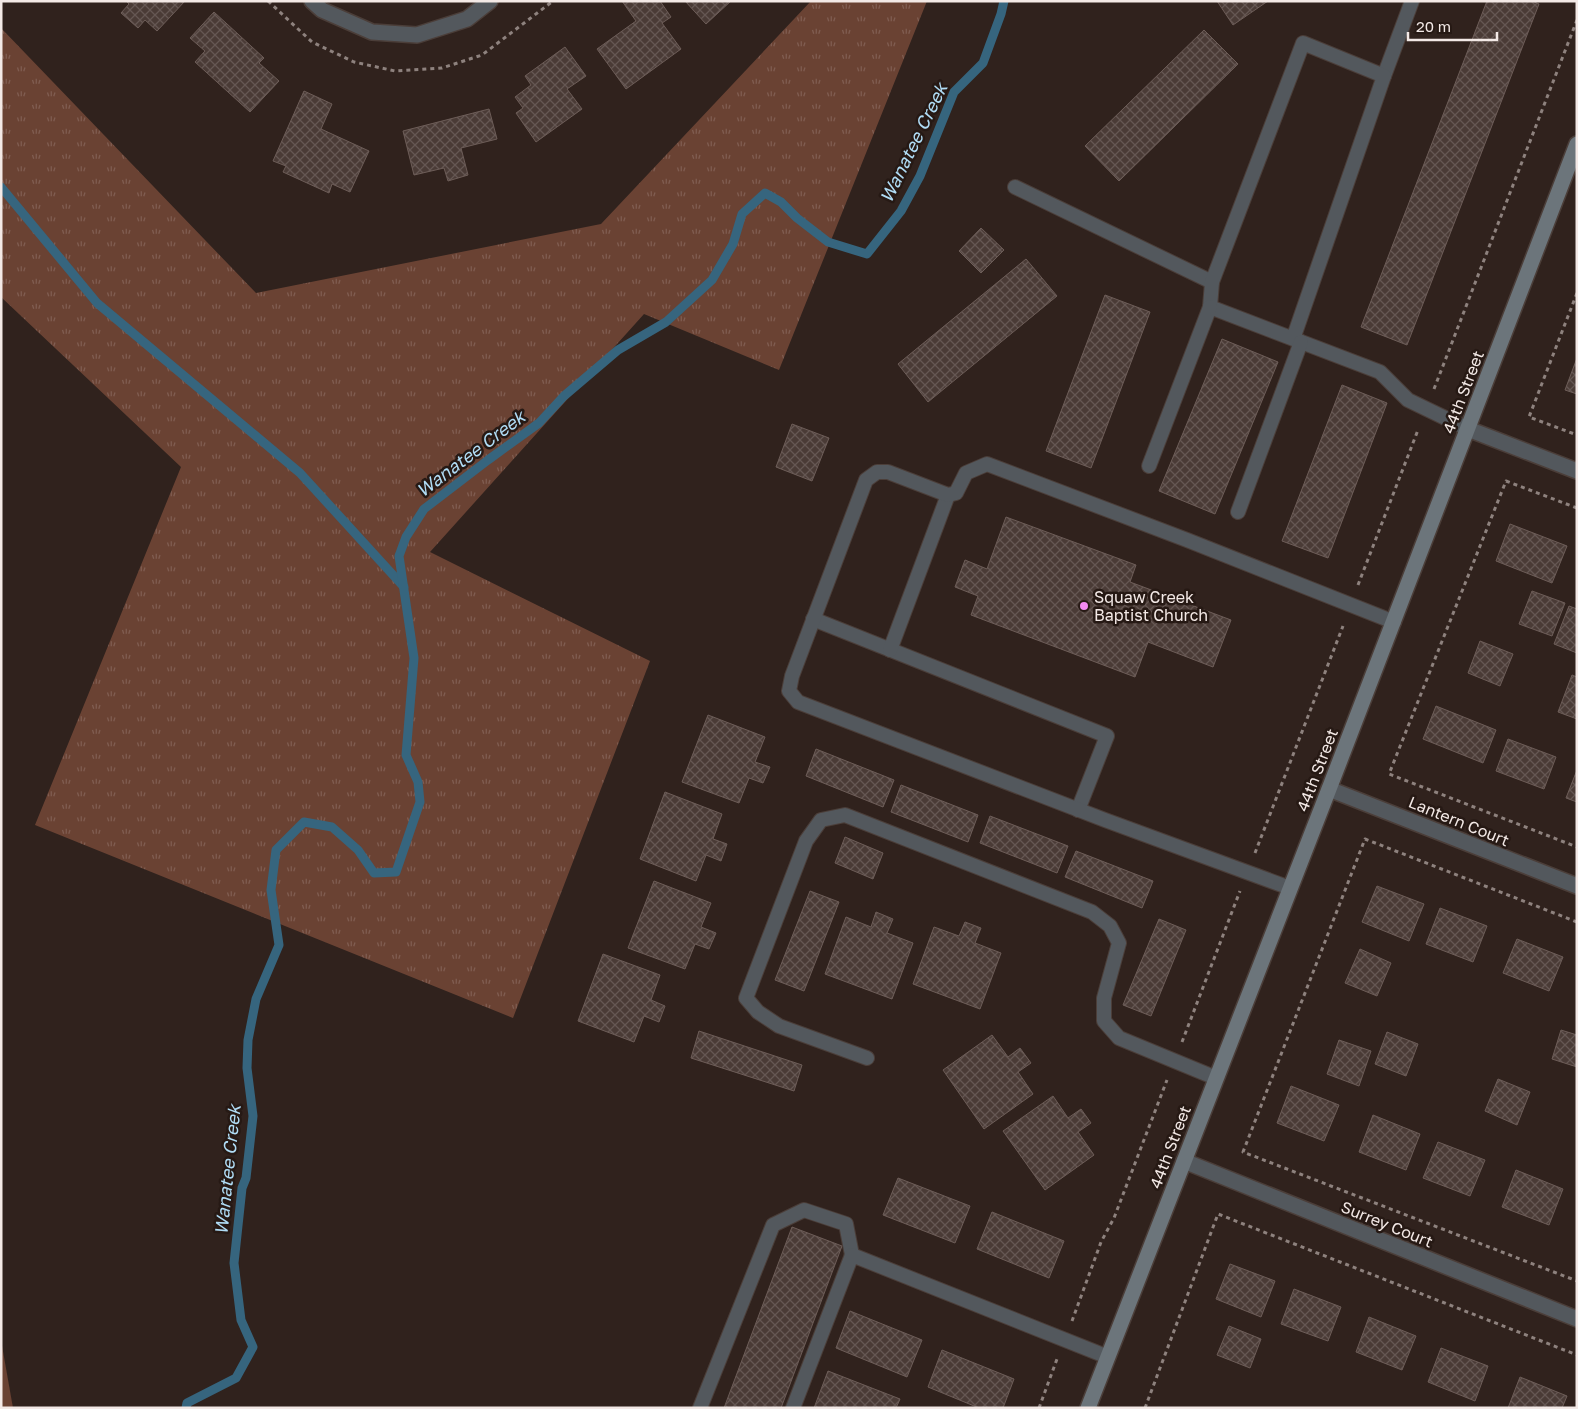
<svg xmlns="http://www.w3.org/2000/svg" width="1578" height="1409" viewBox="0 0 1578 1409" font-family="'Golos Text',sans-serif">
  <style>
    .grass { fill: url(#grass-tufts) }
    .pitch { fill: #6a4233 }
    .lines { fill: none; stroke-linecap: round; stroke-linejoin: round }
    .stream { stroke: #36657e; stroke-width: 9 }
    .building { fill: url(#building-cross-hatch); stroke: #6d5d58 }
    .lane-casing { stroke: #4b3e39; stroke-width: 16 }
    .street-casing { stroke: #4b3e39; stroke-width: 18 }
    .secondary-casing { stroke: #4b3e39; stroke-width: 18 }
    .path { stroke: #8e827e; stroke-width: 3; stroke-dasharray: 4 4; stroke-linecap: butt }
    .lane { stroke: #53585d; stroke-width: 14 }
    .street { stroke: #53585d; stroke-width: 15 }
    .secondary { stroke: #6c757b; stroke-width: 15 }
    .poi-dot { fill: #f38af1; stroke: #261914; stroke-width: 2 }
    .labels { text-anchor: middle; stroke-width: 5; stroke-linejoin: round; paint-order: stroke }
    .street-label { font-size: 16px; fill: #f3e9e6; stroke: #261914 }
    .poi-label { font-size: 16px; fill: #f3e9e6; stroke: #261914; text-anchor: start }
    .water-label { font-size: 18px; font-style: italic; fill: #b0dcf5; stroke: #261914 }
  </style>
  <defs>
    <pattern id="grass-tufts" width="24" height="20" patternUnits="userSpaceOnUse" patternTransform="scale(1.25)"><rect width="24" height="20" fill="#6a4233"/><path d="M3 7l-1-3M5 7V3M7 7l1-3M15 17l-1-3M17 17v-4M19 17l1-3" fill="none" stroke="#805d51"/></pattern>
    <pattern id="building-cross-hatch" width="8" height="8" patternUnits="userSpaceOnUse" patternTransform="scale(1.25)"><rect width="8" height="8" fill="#4a3b36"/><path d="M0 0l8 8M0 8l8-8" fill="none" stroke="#655753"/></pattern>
  </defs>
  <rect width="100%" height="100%" fill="#30221d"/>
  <path class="grass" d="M 811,1 L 927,1 L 779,370 L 644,314 L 430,552 L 650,661 L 513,1018 L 35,825 L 181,467 L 1,297 L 1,28 L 256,293 L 601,224 Z"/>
  <path class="pitch" d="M 1,1340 L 13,1408 L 1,1408 Z"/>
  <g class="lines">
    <g class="stream">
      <path d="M 1,187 L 97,303 L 300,473 L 404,587"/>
      <path d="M 186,1408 L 187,1403 L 236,1378 L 253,1347 L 241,1320 L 234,1263 L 242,1188 L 246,1178 L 253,1116 L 247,1068 L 248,1040 L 256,999 L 279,945 L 271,890 L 276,850 L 304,822 L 332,827 L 358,850 L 374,873 L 396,872 L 420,802 L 418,782 L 406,755 L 414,658 L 399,556 L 406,537 L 424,509 L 488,460 L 539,423 L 564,396 L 618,350 L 666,322 L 712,280 L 733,244 L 742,214 L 765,193 L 781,202 L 797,218 L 828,242 L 867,254 L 901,211 L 920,176 L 954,92 L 983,63 L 1001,14 L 1004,1"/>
    </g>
  </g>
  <g class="building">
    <path d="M 126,1 L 185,1 L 157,31 L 145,20 L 138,28 L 121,13 L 129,4 Z"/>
    <path d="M 622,1 L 660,1 L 671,17 L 662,23 L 681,49 L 626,89 L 597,49 L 636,21 Z"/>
    <path d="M 685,1 L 731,1 L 706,24 Z"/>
    <path d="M 1217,1 L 1268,1 L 1233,25 Z"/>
    <path d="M 1487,1 L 1532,1 L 1539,4 L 1407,345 L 1361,327 Z"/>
    <path d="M 214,12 L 264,58 L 259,63 L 279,81 L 250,112 L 195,62 L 205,51 L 190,38 Z"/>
    <path d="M 1204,30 L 1238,64 L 1119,181 L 1085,146 Z"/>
    <path d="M 565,47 L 586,76 L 567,89 L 582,109 L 536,142 L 516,113 L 523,108 L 515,97 L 531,85 L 525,76 Z"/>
    <path d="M 304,91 L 332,104 L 321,129 L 369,151 L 350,192 L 332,184 L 329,193 L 283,172 L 286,166 L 273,161 Z"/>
    <path d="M 489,109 L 497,139 L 461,148 L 468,175 L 448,181 L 444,168 L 414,175 L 403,131 Z"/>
    <path d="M 981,228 L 1004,250 L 981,273 L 959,251 Z"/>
    <path d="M 1026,259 L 1057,296 L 928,402 L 898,364 Z"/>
    <path d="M 1105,295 L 1150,312 L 1091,468 L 1046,451 Z"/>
    <path d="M 1222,339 L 1278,362 L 1215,514 L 1159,491 Z"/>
    <path d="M 1577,358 L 1577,394 L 1565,390 Z"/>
    <path d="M 1342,385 L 1387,403 L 1328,558 L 1282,541 Z"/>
    <path d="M 792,424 L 829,438 L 812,481 L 776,467 Z"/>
    <path d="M 1006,517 L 1136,565 L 1130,582 L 1231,620 L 1213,667 L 1148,642 L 1135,677 L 971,615 L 978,596 L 955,587 L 965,560 L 987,569 Z"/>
    <path d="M 1510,524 L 1567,546 L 1552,583 L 1496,561 Z"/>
    <path d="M 1532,591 L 1565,603 L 1552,636 L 1519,624 Z"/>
    <path d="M 1569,606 L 1577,609 L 1577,653 L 1554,644 Z"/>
    <path d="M 1480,641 L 1513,654 L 1500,686 L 1468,673 Z"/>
    <path d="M 1572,675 L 1577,677 L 1577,719 L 1558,712 Z"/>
    <path d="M 1436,706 L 1496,730 L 1483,763 L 1423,739 Z"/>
    <path d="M 708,715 L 765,737 L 755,762 L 770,767 L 763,783 L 749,778 L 739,803 L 682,782 Z"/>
    <path d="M 1508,739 L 1556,757 L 1544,789 L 1496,771 Z"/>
    <path d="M 816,749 L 894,780 L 883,807 L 806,776 Z"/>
    <path d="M 1577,770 L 1577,802 L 1566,798 Z"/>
    <path d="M 901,785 L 978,815 L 968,842 L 891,812 Z"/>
    <path d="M 665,792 L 722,814 L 713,839 L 727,844 L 721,861 L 706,855 L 696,881 L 640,859 Z"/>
    <path d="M 990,816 L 1068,846 L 1057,873 L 980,843 Z"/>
    <path d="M 845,837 L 883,853 L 873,879 L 835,863 Z"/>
    <path d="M 1076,851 L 1153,881 L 1142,908 L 1065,877 Z"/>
    <path d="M 654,881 L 711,903 L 701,927 L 716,933 L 709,949 L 695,944 L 685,969 L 628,948 Z"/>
    <path d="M 1377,886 L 1424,904 L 1409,941 L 1362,922 Z"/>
    <path d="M 810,891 L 839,902 L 804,991 L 775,980 Z"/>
    <path d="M 1440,908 L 1487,926 L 1473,962 L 1426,944 Z"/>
    <path d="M 876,912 L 893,919 L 887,933 L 913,943 L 892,999 L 825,974 L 846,917 L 871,927 Z"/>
    <path d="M 1159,919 L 1186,930 L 1151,1016 L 1123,1005 Z"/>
    <path d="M 965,922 L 981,928 L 975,943 L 1001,953 L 980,1009 L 913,984 L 934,927 L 959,936 Z"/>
    <path d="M 1517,939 L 1563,957 L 1549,991 L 1503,973 Z"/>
    <path d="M 1360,949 L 1391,963 L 1377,996 L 1345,983 Z"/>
    <path d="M 603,954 L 660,975 L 651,1000 L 665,1006 L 659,1022 L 644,1016 L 634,1042 L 578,1021 Z"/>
    <path d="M 1561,1030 L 1577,1035 L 1577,1067 L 1552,1059 Z"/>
    <path d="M 699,1031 L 802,1065 L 794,1091 L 691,1058 Z"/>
    <path d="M 1387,1032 L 1418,1044 L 1406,1076 L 1375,1064 Z"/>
    <path d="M 992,1035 L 1008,1057 L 1020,1048 L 1031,1063 L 1018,1072 L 1033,1094 L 984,1129 L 943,1070 Z"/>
    <path d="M 1339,1040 L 1371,1051 L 1359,1086 L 1327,1074 Z"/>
    <path d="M 1498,1079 L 1530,1092 L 1517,1125 L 1485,1111 Z"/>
    <path d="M 1291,1086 L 1339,1105 L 1324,1141 L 1277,1123 Z"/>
    <path d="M 1053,1096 L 1068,1118 L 1081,1109 L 1091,1123 L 1078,1132 L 1094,1155 L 1045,1190 L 1003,1131 Z"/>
    <path d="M 1373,1115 L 1420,1134 L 1406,1170 L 1359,1152 Z"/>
    <path d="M 1438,1142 L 1485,1160 L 1470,1196 L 1423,1178 Z"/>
    <path d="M 1516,1170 L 1563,1189 L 1549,1225 L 1502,1207 Z"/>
    <path d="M 898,1178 L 970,1206 L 955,1243 L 883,1215 Z"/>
    <path d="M 992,1212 L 1064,1241 L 1049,1278 L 977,1249 Z"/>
    <path d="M 792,1227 L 842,1246 L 781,1408 L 724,1408 Z"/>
    <path d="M 1230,1264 L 1275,1281 L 1261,1317 L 1216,1299 Z"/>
    <path d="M 1294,1289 L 1341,1307 L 1328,1341 L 1281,1324 Z"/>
    <path d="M 850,1311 L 922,1340 L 907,1377 L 836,1348 Z"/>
    <path d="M 1369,1317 L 1416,1336 L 1402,1370 L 1356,1352 Z"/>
    <path d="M 1229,1326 L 1261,1339 L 1250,1368 L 1217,1355 Z"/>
    <path d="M 1441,1348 L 1488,1366 L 1475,1401 L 1428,1382 Z"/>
    <path d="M 942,1350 L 1014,1379 L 1003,1408 L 979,1408 L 928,1387 Z"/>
    <path d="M 828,1371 L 900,1399 L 896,1408 L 814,1408 Z"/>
    <path d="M 1520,1377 L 1567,1396 L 1562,1408 L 1508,1408 Z"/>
  </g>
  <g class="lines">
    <g class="lane-casing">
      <g id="lane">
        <path d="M 1384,76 L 1412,1"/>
        <path d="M 1015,187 L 1212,282"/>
        <path d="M 1293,339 L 1384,76 L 1303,43 L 1212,282 L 1210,307 L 1380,372 L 1408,400 L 1468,429"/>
        <path d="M 1149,466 L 1210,307"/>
        <path d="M 1238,512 L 1301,342"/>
        <path d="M 813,619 L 1107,736 L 1078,810"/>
        <path d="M 890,650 L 948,495"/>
        <path d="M 1290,888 L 1105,820 L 798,702 L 789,691 L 792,676 L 866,480 L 877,472 L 888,472 L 948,495 L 956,493 L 966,473 L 987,464 L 1187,540 L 1394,622"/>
        <path d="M 867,1058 L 779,1026 L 758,1012 L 746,998 L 806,841 L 821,820 L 845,815 L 1092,912 L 1110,926 L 1119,943 L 1104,998 L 1104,1021 L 1119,1038 L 1216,1078"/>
        <path d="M 700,1408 L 773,1225 L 804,1210 L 846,1224 L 852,1255"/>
        <path d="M 793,1408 L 852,1255 L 1108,1357"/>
      </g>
    </g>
    <g class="street-casing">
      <g id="street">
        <path d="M 312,1 L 322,10 L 372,32 L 417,35 L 467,19 L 490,1"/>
        <path d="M 1468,429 L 1577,471"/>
        <path d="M 1329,789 L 1577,886"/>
        <path d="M 1184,1161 L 1577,1319"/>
      </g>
    </g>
    <g class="secondary-casing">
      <path id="secondary" d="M 1088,1408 L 1329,789 L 1577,144"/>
    </g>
    <g class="path">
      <path d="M 268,1 L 312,42 L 354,62 L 395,71 L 442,68 L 482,55 L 553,1"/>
      <path d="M 1577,293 L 1529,417 L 1577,435"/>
      <path d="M 1434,389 L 1577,20"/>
      <path d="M 1577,508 L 1506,481 L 1389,774 L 1577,847"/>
      <path d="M 1358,585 L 1418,430"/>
      <path d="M 1255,853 L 1343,626"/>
      <path d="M 1577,922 L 1365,839 L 1243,1152 L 1577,1281"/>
      <path d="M 1182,1042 L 1240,891"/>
      <path d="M 1072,1321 L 1101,1242 L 1114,1218 L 1167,1080"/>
      <path d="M 1039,1408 L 1057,1359"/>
      <path d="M 1145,1408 L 1218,1214 L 1577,1355"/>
    </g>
    <use href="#lane" class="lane"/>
    <use href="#street" class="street"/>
    <use href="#secondary" class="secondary"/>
  </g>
  <circle class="poi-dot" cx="1084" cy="606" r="5"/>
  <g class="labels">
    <g class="street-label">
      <text transform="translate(1463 392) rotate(-69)" y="6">44th Street</text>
      <text transform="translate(1317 770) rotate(-69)" y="6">44th Street</text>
      <text transform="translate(1459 821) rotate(22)" y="6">Lantern Court</text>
      <text transform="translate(1170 1147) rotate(-69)" y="6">44th Street</text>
      <text transform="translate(1387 1224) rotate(22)" y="6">Surrey Court</text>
    </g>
    <g class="poi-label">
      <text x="1094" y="603">Squaw Creek<tspan x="1094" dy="18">Baptist Church</tspan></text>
    </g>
    <g class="water-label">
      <text transform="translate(914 143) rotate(-64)" y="6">Wanatee Creek</text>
      <text transform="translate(471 454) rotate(-37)" y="6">Wanatee Creek</text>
      <text transform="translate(228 1170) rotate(-84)" y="6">Wanatee Creek</text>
    </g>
  </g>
  <rect width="1578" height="1409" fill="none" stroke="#f3e9e6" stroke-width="5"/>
  <path d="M1408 32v8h89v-8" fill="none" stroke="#f3e9e6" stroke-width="2.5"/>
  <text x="1416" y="32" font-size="15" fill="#f3e9e6" stroke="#261914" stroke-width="4" paint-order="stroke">20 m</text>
</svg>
